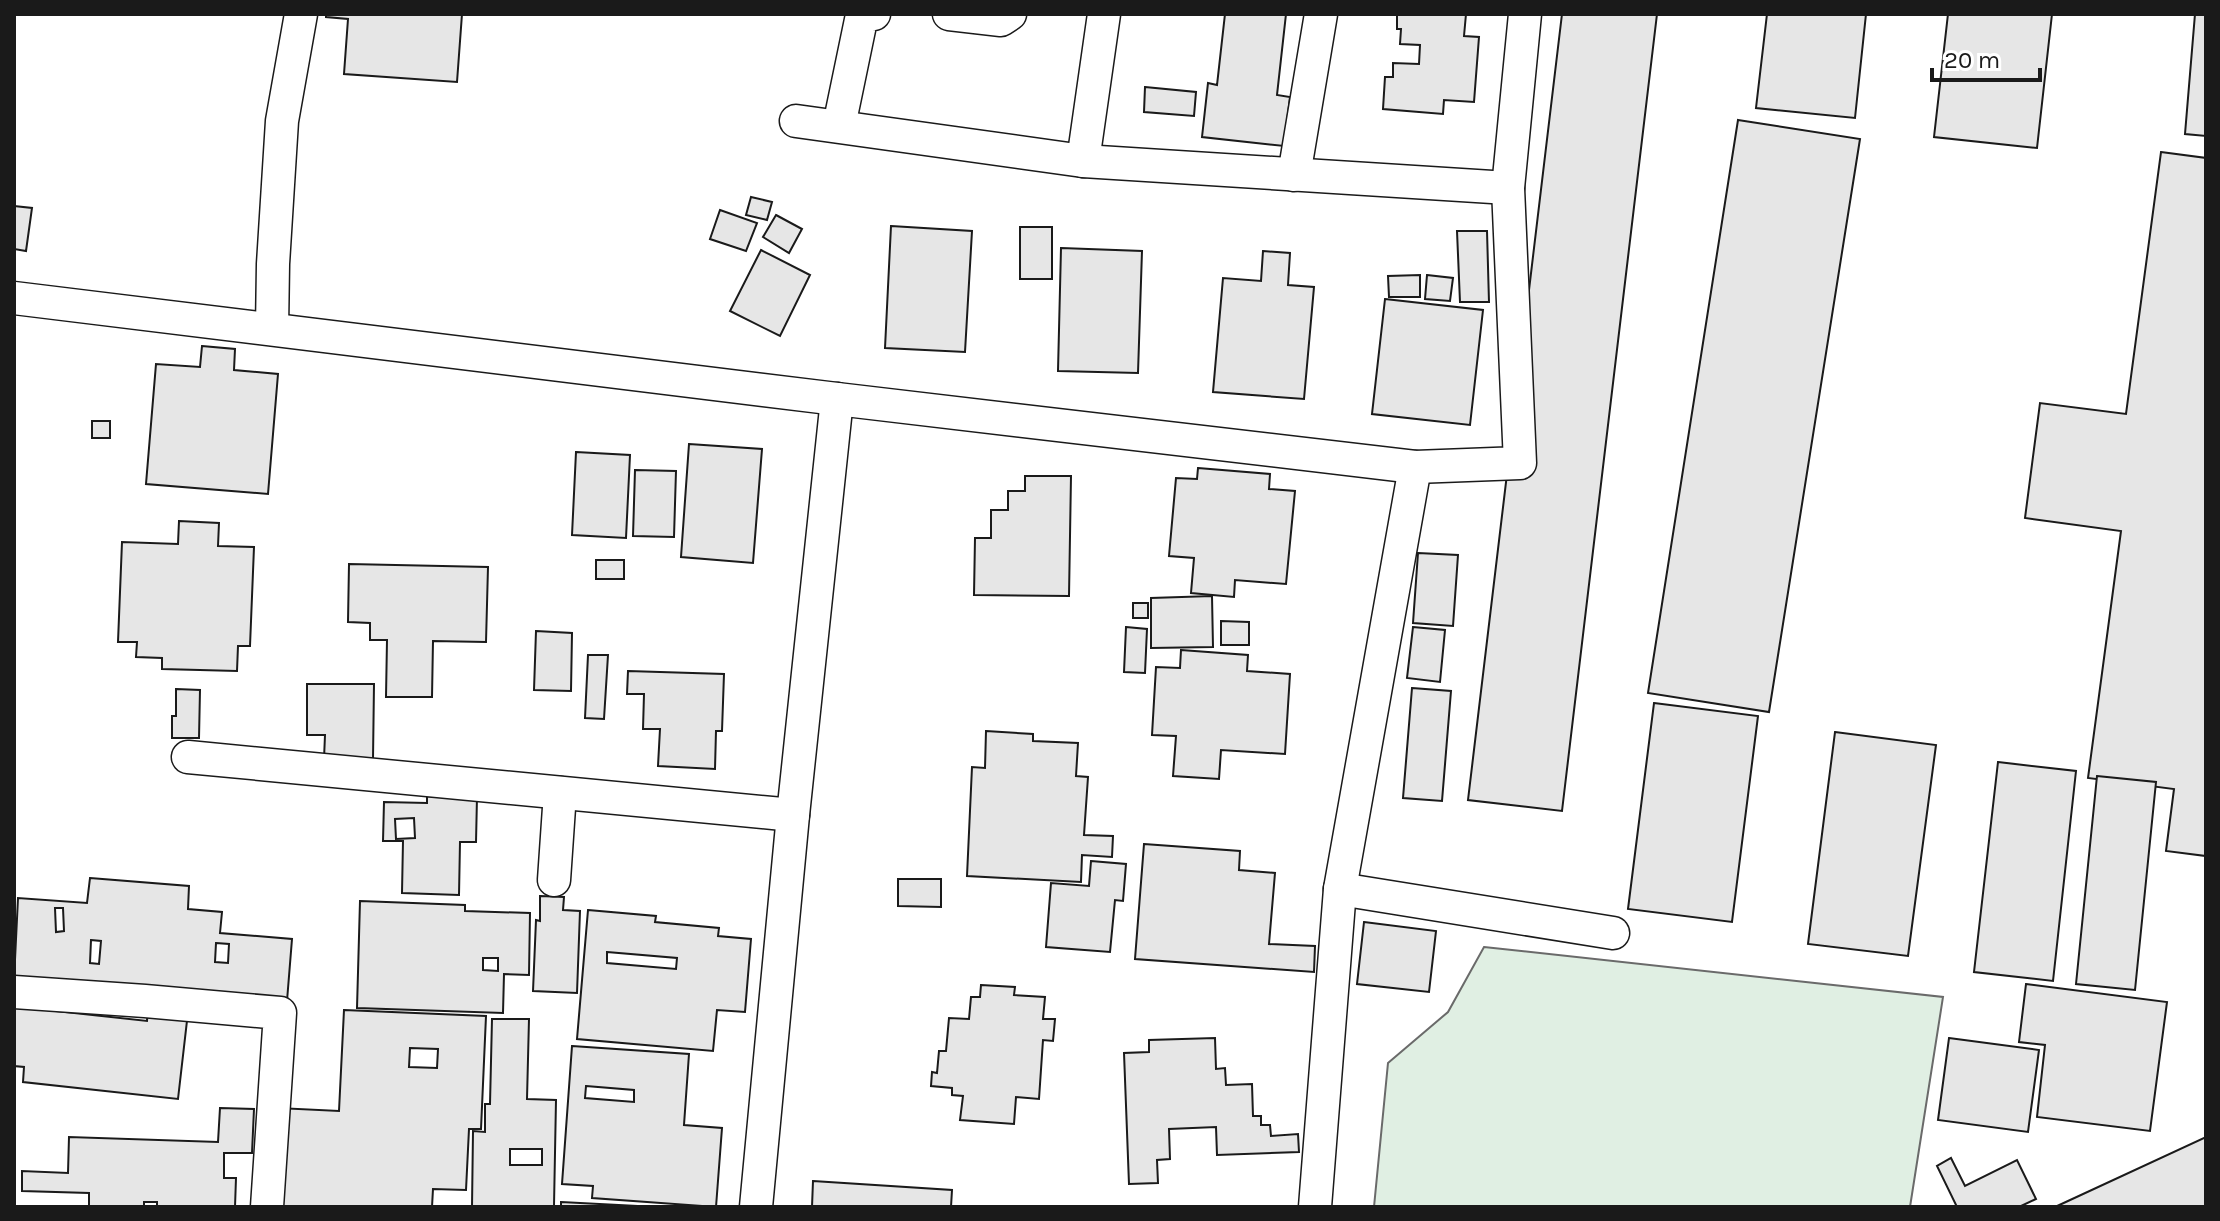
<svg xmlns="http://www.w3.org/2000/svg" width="2220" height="1221" viewBox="0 0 2220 1221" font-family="Karla,sans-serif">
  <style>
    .pitch { fill: #e0efe3; stroke: #6a6a6a; stroke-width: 2 }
    .building { fill: #e6e6e6; stroke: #1a1a1a; stroke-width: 2; fill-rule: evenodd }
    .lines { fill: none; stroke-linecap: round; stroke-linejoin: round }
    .street-casing { stroke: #1a1a1a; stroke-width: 35 }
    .street { stroke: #fff; stroke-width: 32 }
  </style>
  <rect width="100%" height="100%" fill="#fff"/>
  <path class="pitch" d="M 1484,947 L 1943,997 L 1910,1207 L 1374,1207 L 1388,1063 L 1448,1012 Z"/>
  <g class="building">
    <path d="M 326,14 L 462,14 L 457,82 L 344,74 L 348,19 L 326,17 Z"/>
    <path d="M 1225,14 L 1286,14 L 1277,95 L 1290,97 L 1284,146 L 1202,137 L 1208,83 L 1217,85 Z"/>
    <path d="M 1397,14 L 1466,14 L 1464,36 L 1479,37 L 1474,102 L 1444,100 L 1443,114 L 1383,109 L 1385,77 L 1393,77 L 1393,63 L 1419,64 L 1420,45 L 1400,44 L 1401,29 L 1397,29 Z"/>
    <path d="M 1562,14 L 1657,14 L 1562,811 L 1468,800 Z"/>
    <path d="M 1767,14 L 1866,14 L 1855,118 L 1756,108 Z"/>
    <path d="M 1948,14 L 2052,14 L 2037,148 L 1934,137 Z"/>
    <path d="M 2195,14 L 2206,14 L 2206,136 L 2185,134 Z"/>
    <path d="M 1145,87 L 1196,92 L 1194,116 L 1144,112 Z"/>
    <path d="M 1738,120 L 1860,139 L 1769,712 L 1648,693 Z"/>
    <path d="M 2161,152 L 2206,158 L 2206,856 L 2166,851 L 2174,789 L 2088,778 L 2121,531 L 2025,518 L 2040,403 L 2126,414 Z"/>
    <path d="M 751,197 L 772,202 L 767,220 L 746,215 Z"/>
    <path d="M 14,206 L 32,208 L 26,251 L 14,249 Z"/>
    <path d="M 720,210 L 757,223 L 746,251 L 710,239 Z"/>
    <path d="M 776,215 L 802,229 L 789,253 L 763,237 Z"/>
    <path d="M 891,226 L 972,231 L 965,352 L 885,348 Z"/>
    <rect x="1020" y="227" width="32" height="52"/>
    <path d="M 1457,231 L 1487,231 L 1489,302 L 1460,302 Z"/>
    <path d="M 1061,248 L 1142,251 L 1138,373 L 1058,371 Z"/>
    <path d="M 761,250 L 810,275 L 780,336 L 730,311 Z"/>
    <path d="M 1263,251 L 1290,253 L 1288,285 L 1314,287 L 1304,399 L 1213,392 L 1223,278 L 1261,281 Z"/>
    <path d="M 1420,275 L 1420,297 L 1389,297 L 1388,276 Z"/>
    <path d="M 1427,275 L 1453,278 L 1450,301 L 1425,299 Z"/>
    <path d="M 1385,299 L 1483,310 L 1470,425 L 1372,414 Z"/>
    <path d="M 202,346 L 235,349 L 234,370 L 278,374 L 268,494 L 146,484 L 156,364 L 200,367 Z"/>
    <rect x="92" y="421" width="18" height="17"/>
    <path d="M 689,444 L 762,449 L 753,563 L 681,557 Z"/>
    <path d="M 576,452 L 630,455 L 626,538 L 572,535 Z"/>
    <path d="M 1198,468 L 1270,474 L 1269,489 L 1295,491 L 1286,584 L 1235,580 L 1234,597 L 1191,593 L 1194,558 L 1169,556 L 1176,478 L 1197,479 Z"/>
    <path d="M 635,470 L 676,471 L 674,537 L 633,536 Z"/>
    <path d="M 1025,476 L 1071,476 L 1069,596 L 974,595 L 975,538 L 991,538 L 991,510 L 1008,510 L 1008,491 L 1025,491 Z"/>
    <path d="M 179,521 L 219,523 L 218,546 L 254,547 L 250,646 L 238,646 L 237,671 L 162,669 L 162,658 L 136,657 L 137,642 L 118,642 L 122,542 L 178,544 Z"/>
    <path d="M 1418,553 L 1458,555 L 1453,626 L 1413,623 Z"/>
    <rect x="596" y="560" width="28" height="19"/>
    <path d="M 349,564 L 488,567 L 486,642 L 433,641 L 432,697 L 386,697 L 387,640 L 370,640 L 370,623 L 348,622 Z"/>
    <path d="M 1212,596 L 1213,647 L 1151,648 L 1151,598 Z"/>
    <rect x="1133" y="603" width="15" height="15"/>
    <path d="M 1221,621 L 1249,622 L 1249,645 L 1221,645 Z"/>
    <path d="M 1126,627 L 1147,629 L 1145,673 L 1124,672 Z"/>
    <path d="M 1413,627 L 1445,630 L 1440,682 L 1407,678 Z"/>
    <path d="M 536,631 L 572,633 L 571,691 L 534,690 Z"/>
    <path d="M 1181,650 L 1248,655 L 1247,671 L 1290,674 L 1285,754 L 1221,750 L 1219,779 L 1173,776 L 1176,736 L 1152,735 L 1156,667 L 1180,668 Z"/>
    <path d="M 588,655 L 608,655 L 604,719 L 585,718 Z"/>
    <path d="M 628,671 L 724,674 L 722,731 L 716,731 L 715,769 L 658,766 L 660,729 L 643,729 L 644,694 L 627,694 Z"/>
    <path d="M 307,684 L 374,684 L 373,759 L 324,759 L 325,735 L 307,735 Z"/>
    <path d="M 1412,688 L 1451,691 L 1442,801 L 1403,798 Z"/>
    <path d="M 176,689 L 200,690 L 199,738 L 172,738 L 172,716 L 176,716 Z"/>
    <path d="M 1654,703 L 1758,716 L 1732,922 L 1628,909 Z"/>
    <path d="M 986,731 L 1033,734 L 1033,741 L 1078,743 L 1076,776 L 1088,777 L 1084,835 L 1113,836 L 1112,857 L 1082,855 L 1081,882 L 967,876 L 972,767 L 985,768 Z"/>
    <path d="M 1835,732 L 1936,745 L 1908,956 L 1808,944 Z"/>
    <path d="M 1998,762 L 2076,771 L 2053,981 L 1974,972 Z"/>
    <path d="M 2097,776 L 2156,782 L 2135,990 L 2076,984 Z"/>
    <path d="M 427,796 L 477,797 L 476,842 L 460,842 L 459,895 L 402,893 L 403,841 L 383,841 L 384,802 L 427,803 ZM 414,818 L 415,838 L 396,839 L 395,819 Z"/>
    <path d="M 1144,844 L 1240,851 L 1239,870 L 1275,873 L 1269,944 L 1315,946 L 1314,972 L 1135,959 Z"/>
    <path d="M 1091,861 L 1126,864 L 1123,901 L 1115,900 L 1110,952 L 1046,947 L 1051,883 L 1089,886 Z"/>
    <path d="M 90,878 L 189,886 L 188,909 L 222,912 L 220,933 L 292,939 L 287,1001 L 14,980 L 18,898 L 87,903 ZM 55,908 L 63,908 L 64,931 L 56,932 ZM 91,940 L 101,941 L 99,964 L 90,963 ZM 216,943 L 229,944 L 228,963 L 215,962 Z"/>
    <path d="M 898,879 L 941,879 L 941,907 L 898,906 Z"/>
    <path d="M 540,896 L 564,897 L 563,910 L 580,911 L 577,993 L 533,991 L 536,920 L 540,921 Z"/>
    <path d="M 360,901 L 465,905 L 465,911 L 530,913 L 529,975 L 504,974 L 503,1013 L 357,1008 ZM 483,958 L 498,958 L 498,971 L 483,970 Z"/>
    <path d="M 588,910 L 656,916 L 655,922 L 719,928 L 718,936 L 751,939 L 745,1012 L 717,1010 L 713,1051 L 577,1039 ZM 607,952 L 677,958 L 676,969 L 607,963 Z"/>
    <path d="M 1364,922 L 1436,931 L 1429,992 L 1357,984 Z"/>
    <path d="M 2026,984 L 2167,1002 L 2150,1131 L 2037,1117 L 2045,1045 L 2019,1042 Z"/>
    <path d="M 981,985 L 1015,987 L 1014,995 L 1045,997 L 1043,1019 L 1055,1019 L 1053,1041 L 1043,1040 L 1039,1099 L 1016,1097 L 1014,1124 L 960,1120 L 963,1096 L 952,1095 L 952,1088 L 931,1086 L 932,1072 L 937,1073 L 939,1051 L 946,1051 L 949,1018 L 969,1019 L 971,997 L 980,997 Z"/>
    <path d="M 14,999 L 38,1009 L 147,1021 L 148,1008 L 188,1012 L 178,1099 L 23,1082 L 24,1067 L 14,1066 Z"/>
    <path d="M 344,1010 L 486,1016 L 481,1129 L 469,1129 L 466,1190 L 433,1189 L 432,1207 L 274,1207 L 278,1108 L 339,1111 ZM 410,1048 L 438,1049 L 437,1068 L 409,1067 Z"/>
    <path d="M 492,1019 L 529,1019 L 527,1099 L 556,1100 L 554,1206 L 472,1207 L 473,1131 L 485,1132 L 485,1104 L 490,1104 ZM 510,1149 L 542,1149 L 542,1165 L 510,1165 Z"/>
    <path d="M 1215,1038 L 1216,1069 L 1225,1068 L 1226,1085 L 1252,1084 L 1253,1116 L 1261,1116 L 1261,1125 L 1270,1125 L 1271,1136 L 1298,1134 L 1299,1152 L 1217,1155 L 1216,1127 L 1169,1129 L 1170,1159 L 1157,1160 L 1158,1183 L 1129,1184 L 1124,1053 L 1149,1052 L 1149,1040 Z"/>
    <path d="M 1949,1038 L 2039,1050 L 2028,1132 L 1938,1120 Z"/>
    <path d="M 572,1046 L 689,1054 L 684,1125 L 722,1128 L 716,1207 L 592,1198 L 593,1186 L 562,1184 ZM 586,1086 L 634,1090 L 634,1102 L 585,1098 Z"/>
    <path d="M 220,1108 L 254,1109 L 252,1153 L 224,1153 L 224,1178 L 236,1178 L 235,1207 L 157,1207 L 157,1202 L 144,1202 L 144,1207 L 89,1207 L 89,1193 L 22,1191 L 22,1171 L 68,1173 L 69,1137 L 218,1142 Z"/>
    <path d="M 2206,1137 L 2206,1207 L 2055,1207 Z"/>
    <path d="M 1951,1158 L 1965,1186 L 2017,1160 L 2036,1199 L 2019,1207 L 1957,1207 L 1937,1166 Z"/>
    <path d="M 813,1181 L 952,1190 L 951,1207 L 812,1207 Z"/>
    <path d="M 561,1202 L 657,1207 L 561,1207 Z"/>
  </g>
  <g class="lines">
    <g class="street-casing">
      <g id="street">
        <path d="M 949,14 L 1001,20 L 1010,14"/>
        <path d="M 796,121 L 1083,161 L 1508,188"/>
        <path d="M 839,126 L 862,15 L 874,14"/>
        <path d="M 1083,161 L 1104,14"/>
        <path d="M 1294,175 L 1321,14"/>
        <path d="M 14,298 L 837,399 L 1415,467 L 1520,463 L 1508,188 L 1525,14"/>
        <path d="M 272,329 L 273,264 L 282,121 L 301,14"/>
        <path d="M 188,757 L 793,815"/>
        <path d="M 554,880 L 560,793"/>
        <path d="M 1340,889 L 1613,933"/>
        <path d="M 14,992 L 145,1001 L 280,1013 L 267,1207"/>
        <path d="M 756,1207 L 793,815 L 837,399"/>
        <path d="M 1315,1207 L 1340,889 L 1415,467"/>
      </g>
    </g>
    <use href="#street" class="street"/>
  </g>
  <rect width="2220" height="1221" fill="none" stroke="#1a1a1a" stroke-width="32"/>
  <path d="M1932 68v12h108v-12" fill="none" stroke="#1a1a1a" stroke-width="4"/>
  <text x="1944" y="68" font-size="24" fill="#1a1a1a" stroke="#ffffff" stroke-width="6" paint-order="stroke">20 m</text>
</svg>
